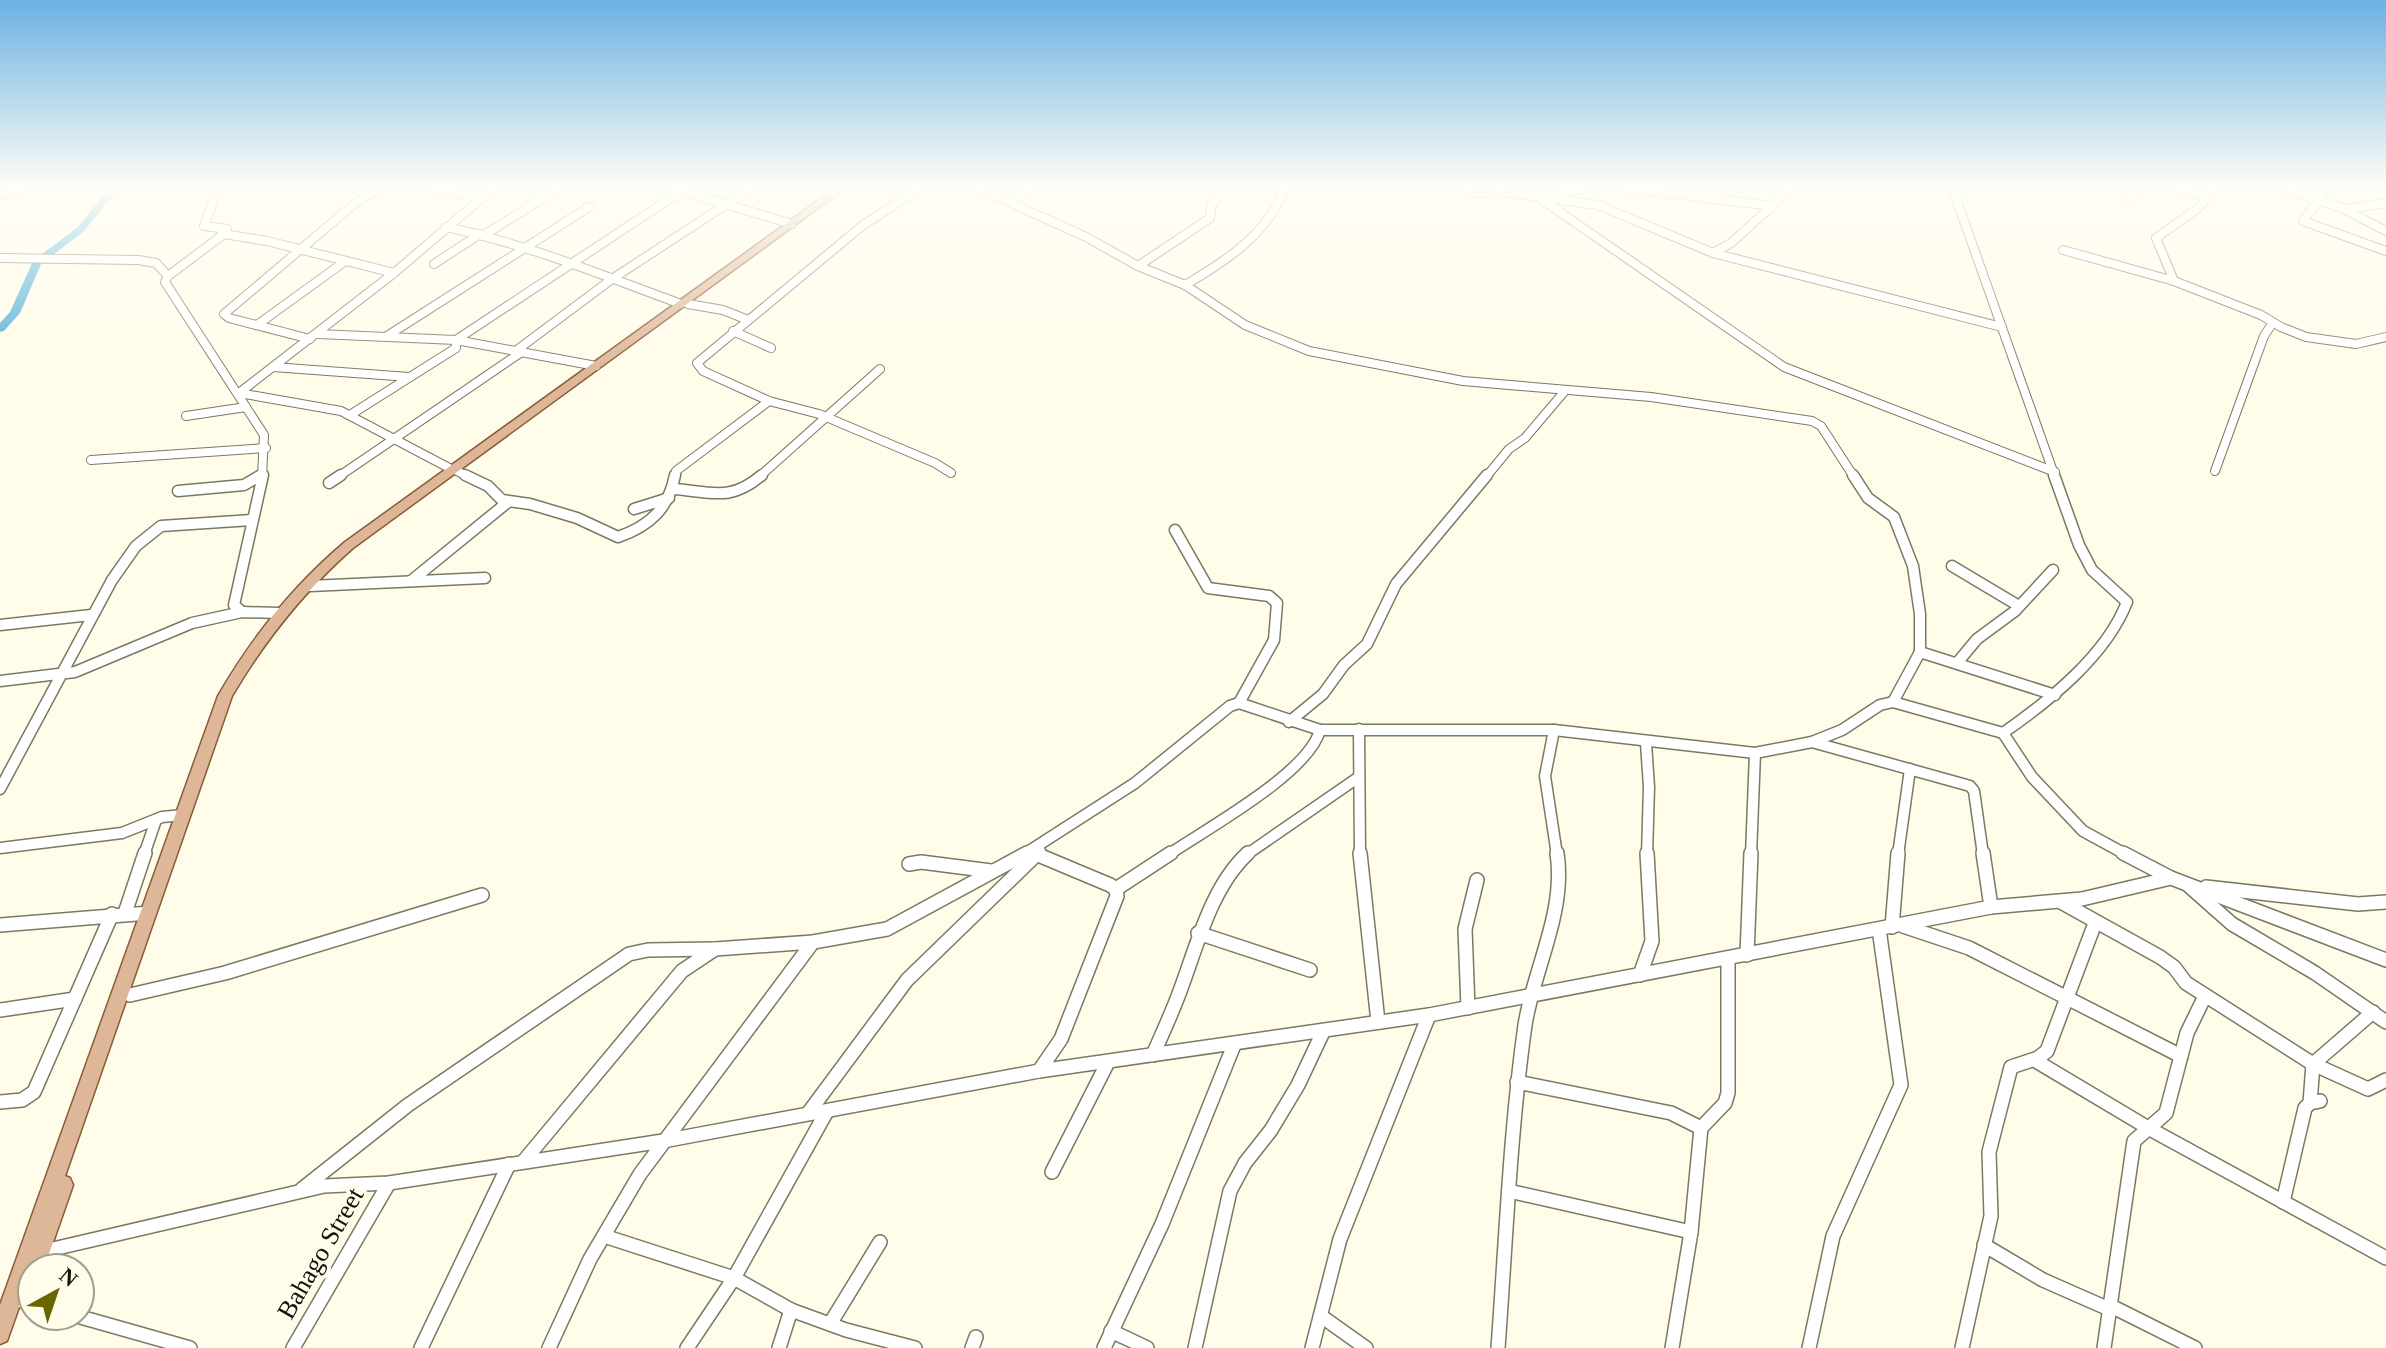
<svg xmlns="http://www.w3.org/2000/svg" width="2386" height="1348" viewBox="0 0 2386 1348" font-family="'Times New Roman',serif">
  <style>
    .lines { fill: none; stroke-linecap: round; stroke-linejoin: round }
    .river { fill: #50add8; fill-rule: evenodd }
    .minor-far2-casing { stroke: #7b7864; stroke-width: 10 }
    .minor-far1-casing { stroke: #7b7864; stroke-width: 13 }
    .minor-casing { stroke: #7b7864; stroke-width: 16 }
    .major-casing { stroke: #885d39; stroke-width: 3 }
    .minor-far2 { stroke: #fff; stroke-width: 8 }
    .minor-far1 { stroke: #fff; stroke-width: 10 }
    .minor { stroke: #fff; stroke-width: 13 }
    .major { fill: #deb698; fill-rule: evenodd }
    .labels { text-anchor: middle; stroke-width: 8; stroke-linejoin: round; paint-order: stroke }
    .near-street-label { font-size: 26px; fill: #12110a; stroke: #fffcea }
  </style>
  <rect width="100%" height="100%" fill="#fffcea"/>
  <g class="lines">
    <path class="river" d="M 114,187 L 124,187 L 109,200 L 84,231 L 41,264 L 20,313 L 4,331 L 0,332 L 0,323 L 10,312 L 33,261 L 78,227 L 103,196 Z"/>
    <g class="minor-far2-casing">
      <g id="minor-far2">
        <path d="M 427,187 L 482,198"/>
        <path d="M 669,187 L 792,224"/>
        <path d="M 921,187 L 862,226 L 697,363 L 703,371 L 769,401 L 819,414 L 935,463 L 951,473"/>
        <path d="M 976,187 L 1086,237 L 1138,266 L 1185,285 L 1245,325 L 1309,351 L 1463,381 L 1651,397 L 1812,421 L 1821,426 L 1854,477"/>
        <path d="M 1462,187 L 1473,193 L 1504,192 L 1598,205 L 1713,253 L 2002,327"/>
        <path d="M 1616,187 L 1773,206"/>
        <path d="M 1952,187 L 2055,477"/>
        <path d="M 2172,187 L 2208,198"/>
        <path d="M 2281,187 L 2344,209 L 2386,231"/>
        <path d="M 2323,187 L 2319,200 L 2303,221 L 2386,251"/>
        <path d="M 0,195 L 26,187"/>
        <path d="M 1541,199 L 1784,367 L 2055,472"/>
        <path d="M 2128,199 L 2138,187"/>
        <path d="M 214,200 L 204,226 L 227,229 L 222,234"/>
        <path d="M 1554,200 L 1563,192 L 1591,187"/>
        <path d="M 1009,202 L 1033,187"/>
        <path d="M 2346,209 L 2386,203"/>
        <path d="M 446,227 C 527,244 604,276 681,304"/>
        <path d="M 484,235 L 561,187"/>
        <path d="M 2063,250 L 2174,281 L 2261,315 L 2281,327 L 2306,337 L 2356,344 L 2386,337"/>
        <path d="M 1713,253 L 1731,243 L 1793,187"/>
        <path d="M 0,258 L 138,260 L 156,263 L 168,276"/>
        <path d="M 434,264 L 480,234"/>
        <path d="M 1138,266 L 1210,218 L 1211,207 L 1225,187"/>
        <path d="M 2174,281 L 2156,238 L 2197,209 L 2216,187"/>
        <path d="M 1185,285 C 1228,260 1267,234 1286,187"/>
        <path d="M 688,304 L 723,310 L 748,320"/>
        <path d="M 257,325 L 344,262"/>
        <path d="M 733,331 L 771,348"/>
        <path d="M 318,334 L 456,340 L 596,366"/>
        <path d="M 387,336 L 589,207"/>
        <path d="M 310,339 L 229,318 L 224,314 L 353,205 L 380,187"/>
        <path d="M 517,350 L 612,279 L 753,187"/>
        <path d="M 273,367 L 409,377"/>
        <path d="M 239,393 L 394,273 L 482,198 L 500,187"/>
        <path d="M 239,393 L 341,411 L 453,470"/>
        <path d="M 350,415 L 456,348 L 456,340 L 680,192"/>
        <path d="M 186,416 L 246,407"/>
        <path d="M 91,460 L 266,448"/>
        <path d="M 457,471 L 469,477"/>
        <path d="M 2215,471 L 2264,336 L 2272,324"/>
        <path d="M 258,477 L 261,475"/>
        <path d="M 262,477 L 264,435 L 165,282 L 168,276 L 224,234 L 267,241 L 394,273"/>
        <path d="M 338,477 L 523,351"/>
        <path d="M 675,477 L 676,471 L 769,401"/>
        <path d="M 759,477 L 880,369"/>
        <path d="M 1486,477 L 1509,449 L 1525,438 L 1564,392"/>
      </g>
    </g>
    <g class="minor-far1-casing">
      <g id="minor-far1">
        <path d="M 465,475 L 488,486 L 502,500 L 530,504 L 577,518 L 618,537 C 650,526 669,508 675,475"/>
        <path d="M 1853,475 L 1868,498 L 1894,517 L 1913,566 L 1920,614 L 1920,652 L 1893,702"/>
        <path d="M 329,483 L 341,475"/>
        <path d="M 674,489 C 712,492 731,502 762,475"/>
        <path d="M 178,491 L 244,485 L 261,475"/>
        <path d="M 634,509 L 669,498"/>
        <path d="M 1175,530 L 1208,588 L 1269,596 L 1277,603 L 1274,640 L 1239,703"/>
        <path d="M 1952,566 L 2019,606"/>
        <path d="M 411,581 L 508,502"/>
        <path d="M 310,586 L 485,578"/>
        <path d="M 242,612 L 234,605 L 263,475"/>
        <path d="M 0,625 L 91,615"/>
        <path d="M 1920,652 L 2055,695"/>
        <path d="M 1957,663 L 1977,639 L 2015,611 L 2053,570"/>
        <path d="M 0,681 L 75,672 L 192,623 L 242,612 L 279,613"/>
        <path d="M 1289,722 L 1323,694 L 1344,665 L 1367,644 L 1396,584 L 1487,475"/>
        <path d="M 1359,729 L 1360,855"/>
        <path d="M 1554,730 L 1545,776 L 1557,855"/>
        <path d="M 2003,733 L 2032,777 L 2083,831 L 2127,855"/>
        <path d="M 1812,742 L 1970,786 L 1974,791 L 1983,855"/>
        <path d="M 1646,743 L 1649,787 L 1647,855"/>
        <path d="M 0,789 L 112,580 L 136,546 L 161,526 L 252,520"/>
        <path d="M 0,848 L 122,833 L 162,817 L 183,815"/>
        <path d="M 144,855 L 156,820"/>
        <path d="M 1023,855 L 1135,783 L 1230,706 L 1239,703 L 1320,730 L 1554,730 L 1755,753 L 1812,742 L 1842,730 L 1880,705 L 1893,702 L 2003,733 C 2049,701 2106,656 2127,602 L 2092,570 L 2079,545 L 2054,475"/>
        <path d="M 1036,855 L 1040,851"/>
        <path d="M 1168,855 C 1206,829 1309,773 1320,730"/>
        <path d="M 1246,855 L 1356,779"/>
        <path d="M 1751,855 L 1755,753"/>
        <path d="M 1898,855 L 1910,769"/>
      </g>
    </g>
    <g class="minor-casing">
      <g id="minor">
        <path d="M 1360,853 L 1378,1022"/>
        <path d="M 1983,853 L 1991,907"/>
        <path d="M 2123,853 L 2171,878"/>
        <path d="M 1036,854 L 1110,885 L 1116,889 L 1117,896 L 1061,1039 L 1039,1071"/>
        <path d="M 909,864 L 921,862 L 991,871"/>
        <path d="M 2189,886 L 2232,924 L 2315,973 L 2386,1022"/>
        <path d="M 2206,887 L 2358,904 L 2386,902"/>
        <path d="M 1116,889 L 1171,853"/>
        <path d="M 2061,902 L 2160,957 L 2174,967 L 2186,983 L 2313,1064 L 2368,1089 L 2386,1080"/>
        <path d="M 125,913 L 145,853"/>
        <path d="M 0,925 L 149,913"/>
        <path d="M 1903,926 L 1969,948 L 2181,1056"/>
        <path d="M 1892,927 L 1898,853"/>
        <path d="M 1198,933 L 1310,970"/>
        <path d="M 1747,955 L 1751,853"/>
        <path d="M 1640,975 L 1652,941 L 1647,853"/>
        <path d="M 130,995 L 225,973 L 482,895"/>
        <path d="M 1468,1008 L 1465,929 L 1477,880"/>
        <path d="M 0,1010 L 75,999"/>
        <path d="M 1153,1055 C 1162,1034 1172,1013 1180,991 C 1197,946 1211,887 1248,853"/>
        <path d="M 2036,1061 L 2150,1129 L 2386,1258"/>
        <path d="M 1517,1082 L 1671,1113 L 1701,1128"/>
        <path d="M 0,1102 L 22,1100 L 34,1092 L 112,914"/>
        <path d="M 2310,1103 L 2313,1064 L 2373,1012"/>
        <path d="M 809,1112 L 907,980 L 1038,853"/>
        <path d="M 523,1162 L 682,971 L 715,949 L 813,942 L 887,929 L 1027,853"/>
        <path d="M 1052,1172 L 1108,1062"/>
        <path d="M 302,1189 L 408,1105 L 629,954 L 648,950 L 715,949"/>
        <path d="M 1509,1191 L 1691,1232"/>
        <path d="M 2283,1202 L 2305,1108 L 2310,1103 L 2320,1101"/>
        <path d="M 604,1236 L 734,1278 L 791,1310 L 846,1330 L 915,1348"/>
        <path d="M 1984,1245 L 2043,1280 L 2109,1309"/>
        <path d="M 40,1252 L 324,1186 L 389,1183 L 663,1141 L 1039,1071 L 1429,1015 L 1991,907 L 2082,899 L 2171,878 L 2386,960"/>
        <path d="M 21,1301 L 32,1304"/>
        <path d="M 2109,1305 L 2195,1348"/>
        <path d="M 77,1316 L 190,1348"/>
        <path d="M 1321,1316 L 1366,1348"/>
        <path d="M 830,1324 L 880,1242"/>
        <path d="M 1111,1331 L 1147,1348"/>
        <path d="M 293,1348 L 389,1183"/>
        <path d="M 421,1348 L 509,1164"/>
        <path d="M 549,1348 L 590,1259 L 640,1174 L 813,942"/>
        <path d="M 687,1348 L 734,1278 L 827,1111"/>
        <path d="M 779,1348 L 791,1310"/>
        <path d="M 972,1348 L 976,1337"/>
        <path d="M 1104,1348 L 1162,1224 L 1234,1045"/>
        <path d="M 1195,1348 L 1230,1191 L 1245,1163 L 1271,1130 L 1298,1085 L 1323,1032"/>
        <path d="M 1312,1348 L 1340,1239 L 1429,1015"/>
        <path d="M 1498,1348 C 1506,1240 1510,1132 1525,1025 C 1534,968 1566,912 1557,853"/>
        <path d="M 1672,1348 L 1691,1232 L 1701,1128 L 1725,1103 L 1728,1093 L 1728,959"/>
        <path d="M 1809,1348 L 1833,1236 L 1901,1085 L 1879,929"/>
        <path d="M 1962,1348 L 1991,1216 L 1989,1152 L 2011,1067 L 2038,1058 L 2047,1051 L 2095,923"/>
        <path d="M 2104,1348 L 2134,1141 L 2166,1113 L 2187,1033 L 2205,996"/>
      </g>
    </g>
    <g class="major-casing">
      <path id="major" d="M 837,187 L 847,187 L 353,548 C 304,591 265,640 232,696 L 65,1176 L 70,1178 L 73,1185 L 44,1268 L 32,1268 L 32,1277 L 30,1276 L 7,1341 L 0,1344 L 0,1305 L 218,696 C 252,637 293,586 345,542 Z"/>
    </g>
    <use href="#minor-far2" class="minor-far2"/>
    <use href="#minor-far1" class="minor-far1"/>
    <use href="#minor" class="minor"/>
    <use href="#major" class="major"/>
  </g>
  <linearGradient id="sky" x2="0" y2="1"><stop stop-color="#6bb1e2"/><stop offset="0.5" stop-color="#fffef6"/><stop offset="1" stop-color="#fffef6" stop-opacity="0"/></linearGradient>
  <rect width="2386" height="376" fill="url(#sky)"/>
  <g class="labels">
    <g class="near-street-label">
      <text transform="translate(320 1253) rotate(-60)" y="9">Bahago Street</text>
    </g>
  </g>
  <g transform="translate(56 1292) rotate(40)"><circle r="38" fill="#fffcea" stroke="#a09e90" stroke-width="2"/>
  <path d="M0-6L14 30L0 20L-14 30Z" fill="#686600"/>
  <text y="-12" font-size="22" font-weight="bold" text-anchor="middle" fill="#12110a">N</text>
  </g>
</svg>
